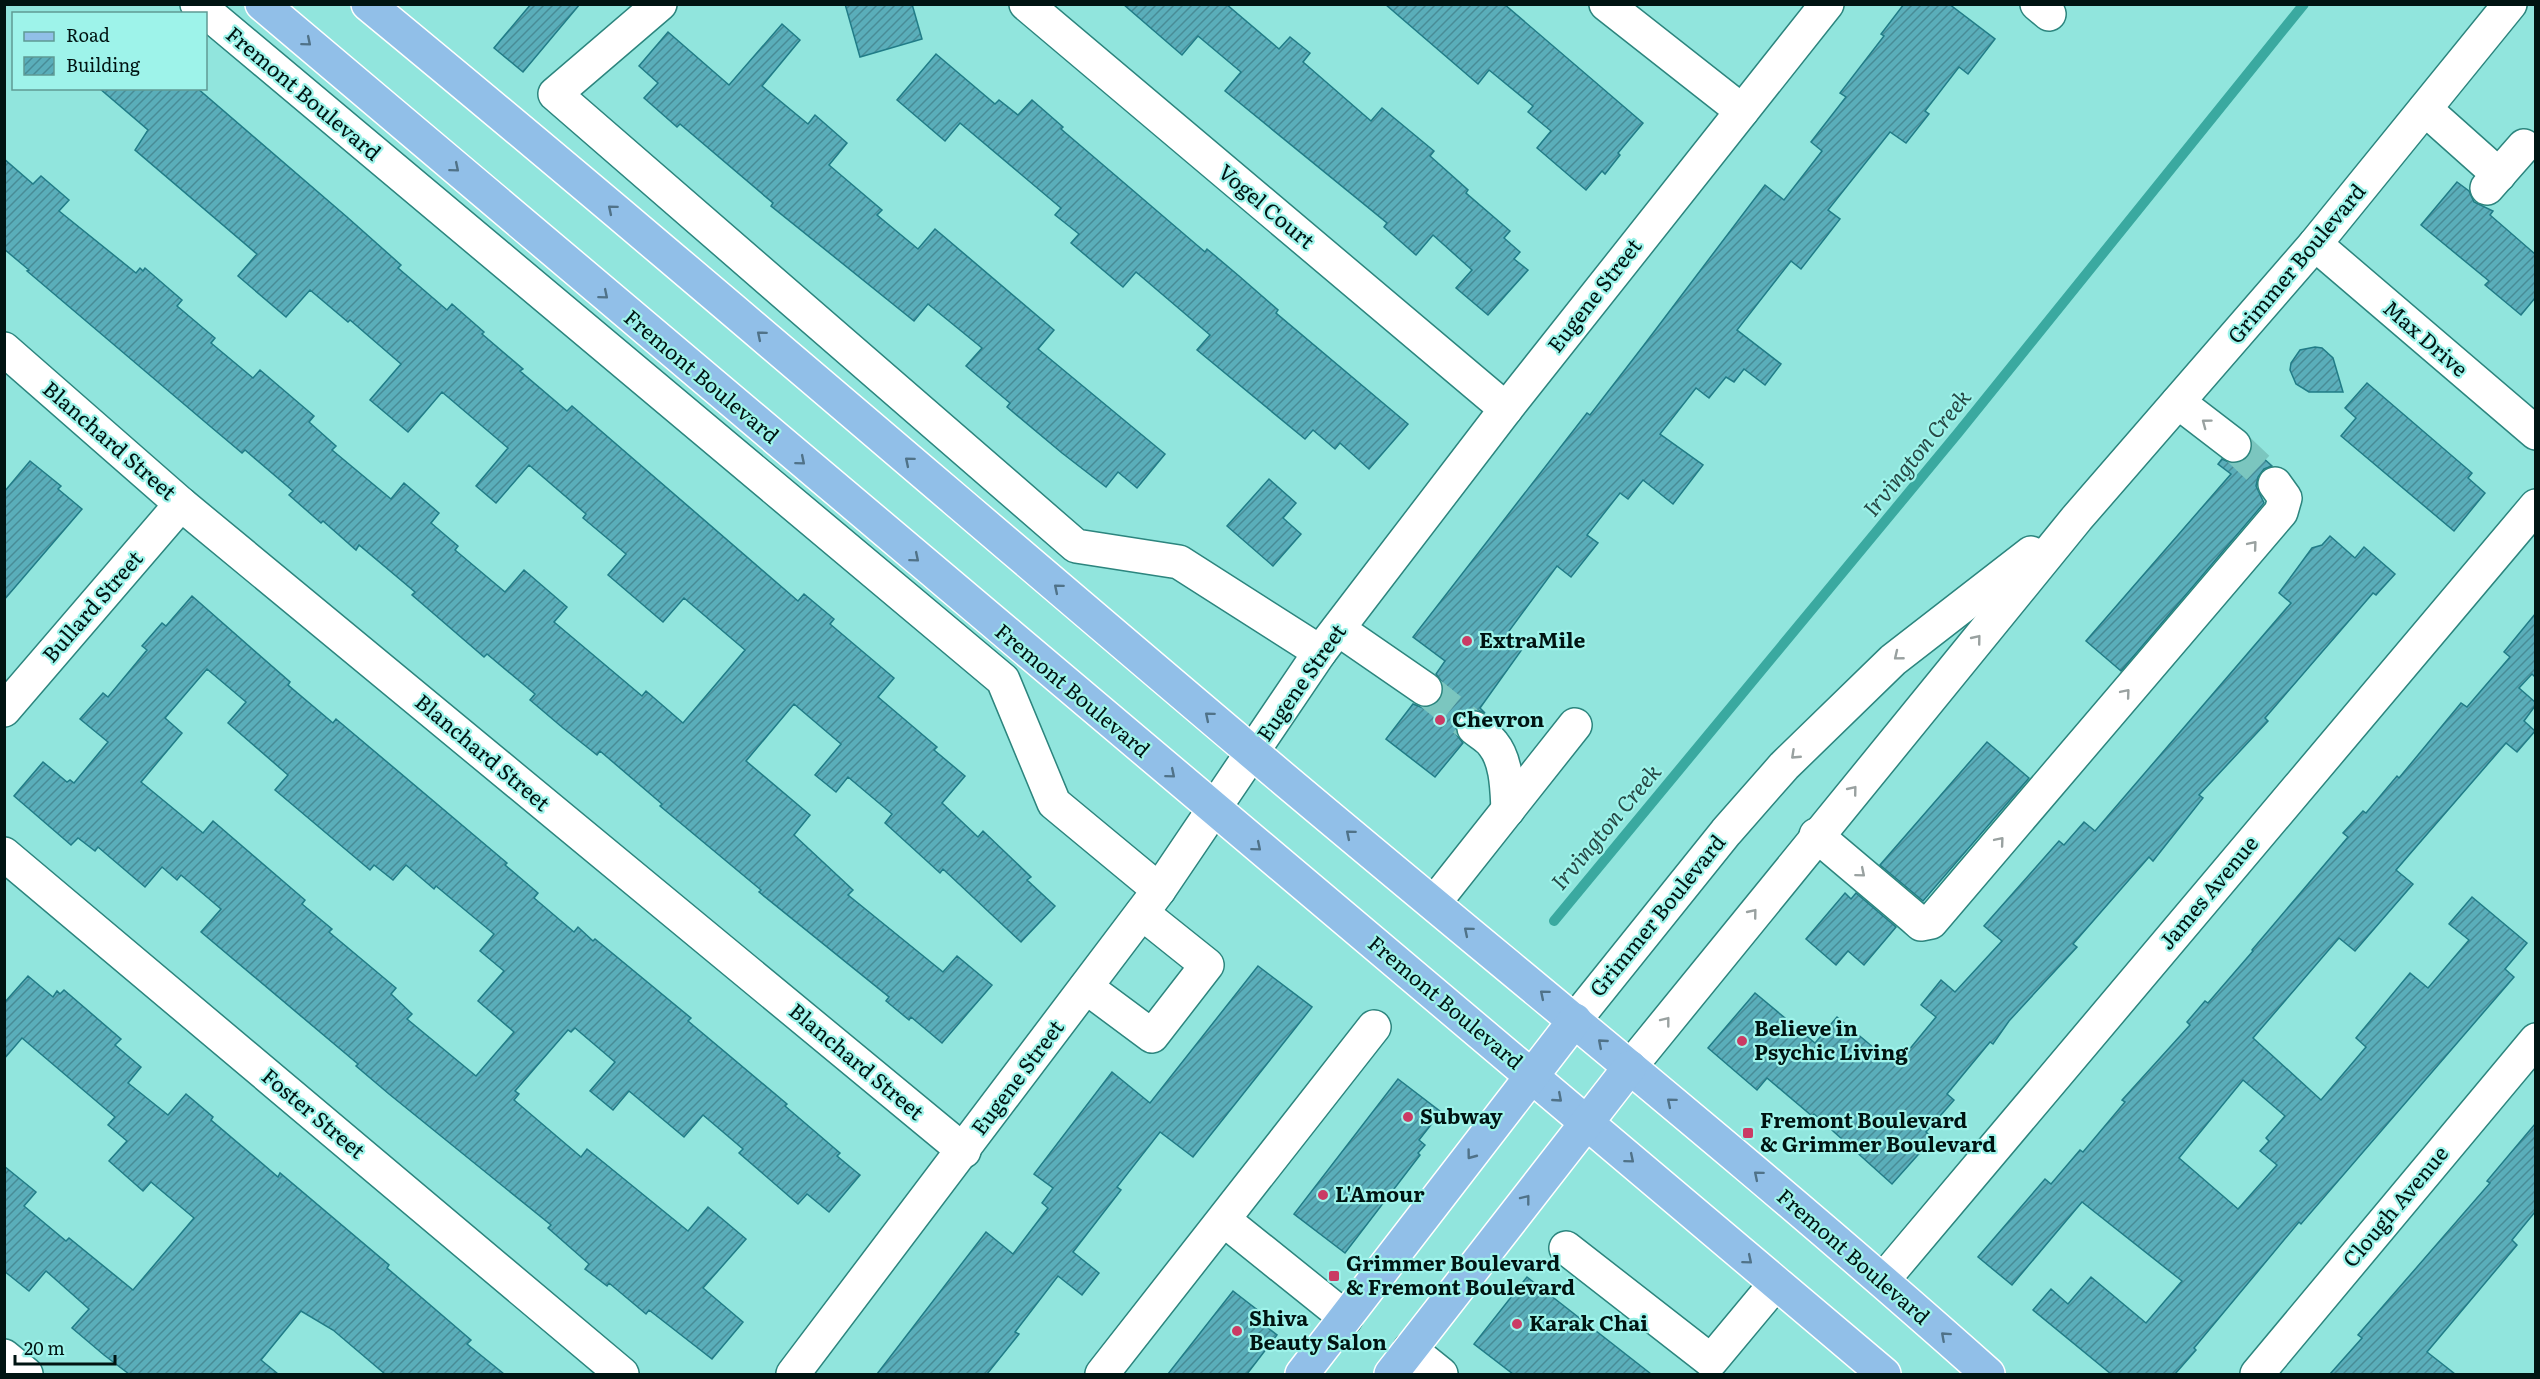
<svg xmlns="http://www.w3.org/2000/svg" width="2540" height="1379" viewBox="0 0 2540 1379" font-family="Literata,serif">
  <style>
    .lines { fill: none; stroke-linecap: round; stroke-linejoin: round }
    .stream { stroke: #3aa9a0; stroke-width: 10 }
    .building { fill: url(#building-hatch); stroke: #217c87; stroke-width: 1.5; fill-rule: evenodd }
    .minor-tunnel { stroke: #7bc6bf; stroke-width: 33; stroke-dasharray: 33 16; stroke-linecap: butt }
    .minor-casing { stroke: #2c857e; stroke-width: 36 }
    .major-casing { stroke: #fff; stroke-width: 36 }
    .minor { stroke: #fff; stroke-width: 33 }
    .major { stroke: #91bfe8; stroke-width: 33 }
    .oneway { stroke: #507288 }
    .oneway2 { stroke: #99a1a0 }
    .poi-dot { fill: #ca3b64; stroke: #9ef3ea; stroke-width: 2 }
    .labels { text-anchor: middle; stroke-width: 4.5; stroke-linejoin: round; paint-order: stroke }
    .street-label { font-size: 21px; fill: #001412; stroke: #9ef3ea }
    .poi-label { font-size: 21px; font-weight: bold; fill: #001412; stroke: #9ef3ea; text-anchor: start }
    .water-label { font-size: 22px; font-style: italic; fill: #274845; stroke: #9ef3ea }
  </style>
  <defs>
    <pattern id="building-hatch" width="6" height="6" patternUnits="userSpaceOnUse" patternTransform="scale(1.5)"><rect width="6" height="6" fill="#5aaeba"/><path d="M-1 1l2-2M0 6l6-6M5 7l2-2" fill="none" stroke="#488c96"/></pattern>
  </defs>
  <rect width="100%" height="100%" fill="#91e5dd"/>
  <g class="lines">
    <path class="stream" d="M 1554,921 L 1958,433 L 2304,4"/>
  </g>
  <g class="building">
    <path d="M 531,4 L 580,4 L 523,72 L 494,48 Z"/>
    <path d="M 845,4 L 912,4 L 922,39 L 860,57 Z"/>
    <path d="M 1123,4 L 1226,4 L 1279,49 L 1290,37 L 1310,53 L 1303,62 L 1371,121 L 1382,108 L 1434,151 L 1430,156 L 1468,190 L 1466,193 L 1510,231 L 1504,238 L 1520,252 L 1514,259 L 1528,270 L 1488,315 L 1456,288 L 1472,270 L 1433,235 L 1416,255 L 1384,227 L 1387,223 L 1225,91 L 1241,72 L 1198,36 L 1182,55 Z"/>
    <path d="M 1385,4 L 1504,4 L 1643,123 L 1618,153 L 1620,155 L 1605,174 L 1602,171 L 1586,190 L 1537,148 L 1551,131 L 1528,112 L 1533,106 L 1489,70 L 1478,84 Z"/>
    <path d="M 1904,4 L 1949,4 L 1995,39 L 1968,74 L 1959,67 L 1925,111 L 1929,114 L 1906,143 L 1890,132 L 1828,210 L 1840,219 L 1801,269 L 1791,261 L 1737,330 L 1781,364 L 1765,385 L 1744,369 L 1734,382 L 1726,377 L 1709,398 L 1696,388 L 1660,434 L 1703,465 L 1673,504 L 1643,480 L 1628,499 L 1620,493 L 1587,535 L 1598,543 L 1571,577 L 1557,566 L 1506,635 L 1523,648 L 1480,708 L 1485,713 L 1477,710 L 1468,710 L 1459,717 L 1456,725 L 1456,734 L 1463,743 L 1435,777 L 1386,739 L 1413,704 L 1423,708 L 1432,706 L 1440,700 L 1444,691 L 1442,682 L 1436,674 L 1445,661 L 1413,637 L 1587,413 L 1590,415 L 1644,345 L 1765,185 L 1784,200 L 1822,151 L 1811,142 L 1846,97 L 1840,93 L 1884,36 L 1881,34 Z"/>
    <path d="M 782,24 L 800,40 L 762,86 L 808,124 L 815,115 L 847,143 L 829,165 L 882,210 L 877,215 L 918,249 L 935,229 L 1054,330 L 1038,349 L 1165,454 L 1137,488 L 1118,472 L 1106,487 L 1062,453 L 1007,407 L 1010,403 L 966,366 L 982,348 L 928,304 L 914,321 L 771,206 L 773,203 L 680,124 L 677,127 L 644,98 L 658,83 L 639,66 L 668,32 L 729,85 Z"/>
    <path d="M 936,54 L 995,104 L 999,100 L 1018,115 L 1032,100 L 1063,127 L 1061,129 L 1205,252 L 1207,249 L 1239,276 L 1278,310 L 1276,313 L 1408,424 L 1369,469 L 1340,443 L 1335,449 L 1313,430 L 1305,439 L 1197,350 L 1210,335 L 1136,272 L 1123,287 L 1071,243 L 1079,234 L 1055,215 L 1061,208 L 960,123 L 945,141 L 897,100 Z"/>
    <path d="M 99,88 L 197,88 L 347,217 L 401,265 L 398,268 L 447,310 L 452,304 L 484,332 L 482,334 L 523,369 L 520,371 L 567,411 L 572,406 L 798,601 L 804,594 L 834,619 L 830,624 L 894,678 L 878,697 L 937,747 L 934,750 L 965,776 L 942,803 L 978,837 L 983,831 L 1031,877 L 1027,880 L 1055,906 L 1021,942 L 943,869 L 940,873 L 885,823 L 892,814 L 848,777 L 836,792 L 815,775 L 841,744 L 794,704 L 746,761 L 810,815 L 794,835 L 853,890 L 848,895 L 943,972 L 957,956 L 992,985 L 942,1043 L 911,1017 L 909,1020 L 886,1001 L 889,997 L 759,892 L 761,890 L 660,806 L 662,804 L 600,751 L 597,755 L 563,728 L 530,700 L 535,694 L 487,654 L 484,657 L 412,595 L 415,592 L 359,545 L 356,550 L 323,521 L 321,523 L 289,495 L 293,491 L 245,450 L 242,453 L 211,427 L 27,271 L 29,270 L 4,249 L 4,159 L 33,184 L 41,176 L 69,200 L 59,211 L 136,273 L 140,268 L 143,271 L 145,268 L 182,300 L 177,306 L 215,338 L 211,343 L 253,378 L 260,370 L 314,416 L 309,422 L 336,446 L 332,450 L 391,499 L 404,483 L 439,513 L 431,523 L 458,546 L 455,550 L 505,592 L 524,570 L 567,607 L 554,622 L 642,696 L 646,691 L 683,723 L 745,650 L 684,598 L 663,622 L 608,575 L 626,554 L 583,518 L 586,514 L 529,465 L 496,503 L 476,486 L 508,448 L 442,392 L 408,432 L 370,400 L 401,364 L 350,320 L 348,322 L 310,290 L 286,317 L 238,276 L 257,254 L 135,150 L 148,130 Z"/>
    <path d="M 2457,182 L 2469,191 L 2474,202 L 2493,211 L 2490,215 L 2535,254 L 2535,298 L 2521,315 L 2485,285 L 2489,281 L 2421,225 Z"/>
    <path d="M 2315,347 L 2322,348 L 2333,358 L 2343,392 L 2309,392 L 2296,384 L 2290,370 L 2291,363 L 2300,350 Z"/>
    <path d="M 2367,383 L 2472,473 L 2468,478 L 2485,493 L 2454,531 L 2341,436 L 2356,418 L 2345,408 Z"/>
    <path d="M 2252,448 L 2272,466 L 2264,469 L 2258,477 L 2256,486 L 2264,503 L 2121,671 L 2086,641 L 2231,474 L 2218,464 L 2222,459 L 2231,463 L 2241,462 L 2248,457 Z"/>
    <path d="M 30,461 L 61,486 L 58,489 L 82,509 L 4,600 L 4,492 Z"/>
    <path d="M 1269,479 L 1296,503 L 1283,518 L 1301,534 L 1273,566 L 1227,526 Z"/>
    <path d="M 2330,536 L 2355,558 L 2364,547 L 2395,574 L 2376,595 L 2373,593 L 2265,718 L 2268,721 L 2199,795 L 2203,798 L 2153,861 L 2149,857 L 2073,944 L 2077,947 L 2009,1021 L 1993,1044 L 1990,1042 L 1947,1094 L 1954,1100 L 1926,1132 L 1933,1138 L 1892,1184 L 1814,1114 L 1812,1116 L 1767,1078 L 1757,1090 L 1708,1048 L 1755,993 L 1815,1043 L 1837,1017 L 1880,1053 L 1883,1049 L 1899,1062 L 1936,1017 L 1921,1005 L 1941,980 L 1955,992 L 2002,941 L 1984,926 L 2059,841 L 2064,845 L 2084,822 L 2095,831 L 2291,603 L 2279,593 L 2312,548 L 2322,545 Z"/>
    <path d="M 192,596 L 290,682 L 288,685 L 333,723 L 336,719 L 507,863 L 505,865 L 538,893 L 534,898 L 574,932 L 578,927 L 593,941 L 595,939 L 691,1018 L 688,1021 L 787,1104 L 785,1106 L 840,1153 L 837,1156 L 860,1175 L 829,1212 L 807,1194 L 798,1204 L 739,1153 L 743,1149 L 703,1115 L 684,1137 L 629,1091 L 613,1110 L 590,1091 L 615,1062 L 575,1028 L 571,1032 L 568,1030 L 515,1091 L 519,1094 L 514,1100 L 581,1157 L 587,1149 L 688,1231 L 708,1207 L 746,1239 L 703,1288 L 743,1322 L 712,1359 L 649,1310 L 646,1314 L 609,1283 L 607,1286 L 585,1269 L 589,1264 L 548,1228 L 551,1225 L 389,1094 L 356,1066 L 358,1064 L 201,932 L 221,909 L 181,875 L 177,880 L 162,867 L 145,887 L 98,847 L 95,851 L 78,838 L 71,845 L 14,796 L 43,762 L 67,782 L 70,780 L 74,783 L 108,742 L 80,719 L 103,693 L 108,697 L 147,650 L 142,646 L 162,623 L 166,626 ZM 207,669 L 246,702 L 228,723 L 288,775 L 275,790 L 370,870 L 374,865 L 393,880 L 406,865 L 434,889 L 436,886 L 494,934 L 480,951 L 504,971 L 478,1001 L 514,1032 L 476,1076 L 407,1019 L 412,1014 L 391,994 L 396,988 L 329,932 L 332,929 L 302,904 L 305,900 L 213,821 L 203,833 L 141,782 L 182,733 L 165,718 Z"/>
    <path d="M 2535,614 L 2535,677 L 2532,674 L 2519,688 L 2535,702 L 2535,706 L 2524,721 L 2535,731 L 2517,752 L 2506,743 L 2396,870 L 2413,884 L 2355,951 L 2339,938 L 2253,1038 L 2321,1100 L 2366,1047 L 2356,1038 L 2410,973 L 2428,988 L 2469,940 L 2449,924 L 2472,897 L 2527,943 L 2505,969 L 2514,977 L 2301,1224 L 2299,1222 L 2194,1348 L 2196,1350 L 2175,1374 L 2111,1374 L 2033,1310 L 2051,1289 L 2068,1304 L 2091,1277 L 2146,1323 L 2182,1281 L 2082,1202 L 2012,1285 L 1978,1257 L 2045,1179 L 2051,1184 L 2080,1150 L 2083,1152 L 2125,1102 L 2122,1100 L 2190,1025 L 2187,1022 L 2205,1001 L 2208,1003 L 2253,951 L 2252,950 L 2348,837 L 2343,833 L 2363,811 L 2366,813 L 2397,776 L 2399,778 L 2461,703 L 2467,707 L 2510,657 L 2504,652 ZM 2243,1080 L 2285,1116 L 2266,1138 L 2269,1141 L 2260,1151 L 2277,1165 L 2238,1209 L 2179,1158 Z"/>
    <path d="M 1987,742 L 2029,778 L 1923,901 L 1880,865 Z"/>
    <path d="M 1845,893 L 1851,899 L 1856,893 L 1896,927 L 1864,965 L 1848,951 L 1836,965 L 1806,939 Z"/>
    <path d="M 1258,966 L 1312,1007 L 1193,1157 L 1160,1132 L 1117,1187 L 1121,1190 L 1073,1252 L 1099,1273 L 1082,1295 L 1058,1276 L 1015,1332 L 1019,1334 L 987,1374 L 877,1374 L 986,1232 L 1013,1254 L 1048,1208 L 1042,1203 L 1053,1188 L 1034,1174 L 1112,1072 L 1150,1103 Z"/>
    <path d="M 28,976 L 53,997 L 57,991 L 60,994 L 64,990 L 121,1039 L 115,1045 L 141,1067 L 128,1083 L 168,1115 L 186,1094 L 213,1117 L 211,1120 L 278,1177 L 280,1173 L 389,1265 L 387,1268 L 471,1340 L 467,1344 L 504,1374 L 385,1374 L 333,1330 L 301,1311 L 261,1360 L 278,1374 L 129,1374 L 104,1355 L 72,1328 L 89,1309 L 46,1271 L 29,1291 L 4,1271 L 4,1166 L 36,1192 L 24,1206 L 66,1241 L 69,1238 L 133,1290 L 194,1218 L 151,1182 L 143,1191 L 109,1161 L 127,1141 L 108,1125 L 115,1117 L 22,1038 L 4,1059 L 4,1003 Z"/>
    <path d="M 1398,1079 L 1441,1112 L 1419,1140 L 1425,1145 L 1418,1153 L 1420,1155 L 1345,1253 L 1294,1214 Z"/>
    <path d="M 2535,1124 L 2535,1212 L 2512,1240 L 2517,1245 L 2427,1352 L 2455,1374 L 2330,1374 L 2362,1338 L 2358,1335 L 2490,1183 L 2487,1181 Z"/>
    <path d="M 1527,1277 L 1651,1374 L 1513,1374 L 1474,1344 Z"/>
    <path d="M 1233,1291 L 1273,1322 L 1268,1328 L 1277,1335 L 1247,1374 L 1168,1374 Z"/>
  </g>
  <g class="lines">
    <g class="minor-tunnel">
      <path d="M 2234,445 L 2275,484"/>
      <path d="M 1425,689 L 1474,728"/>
    </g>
    <g class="minor-casing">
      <g id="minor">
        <path d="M 197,4 L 1003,680 L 1054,803 L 1159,890"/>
        <path d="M 660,4 L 555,94 L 1076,546 L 1179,562 L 1320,652"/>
        <path d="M 1026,4 L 1506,409"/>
        <path d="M 1606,4 L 1742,111"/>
        <path d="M 2037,4 L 2049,14"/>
        <path d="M 2425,109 L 2499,175"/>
        <path d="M 2487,188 L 2524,146"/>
        <path d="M 2315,244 L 2536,433"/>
        <path d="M 4,349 L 181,504 L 964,1151"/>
        <path d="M 2178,402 L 2234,445"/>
        <path d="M 1338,629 L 1425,689"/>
        <path d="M 4,710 L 181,504"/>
        <path d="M 1474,728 C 1480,733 1489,738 1493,744 C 1507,761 1507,790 1508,810"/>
        <path d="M 1816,835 L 1913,917 L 1921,924 L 1931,922 L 2281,512 L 2285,498 L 2275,484"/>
        <path d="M 4,854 L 622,1374"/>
        <path d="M 1434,903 L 1575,725"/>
        <path d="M 1086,987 L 1152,1036 L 1207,965 L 1142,913"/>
        <path d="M 1575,1020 L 1726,832 L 1784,766 L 1893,660 L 2031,553"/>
        <path d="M 1630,1067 L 2077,518 L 2315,244 L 2510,4"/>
        <path d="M 1224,1220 L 1346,1318"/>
        <path d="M 1566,1248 L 1711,1361 L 1776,1283"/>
        <path d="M 1883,1280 L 2536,506"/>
        <path d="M 1410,1349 L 1441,1374"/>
        <path d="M 4,1356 L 26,1374"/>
        <path d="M 793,1374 L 1159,890 L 1320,652 L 1506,409 L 1827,4"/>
        <path d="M 1102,1374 L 1374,1027"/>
        <path d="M 2257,1374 L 2536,1040"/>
      </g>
    </g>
    <g class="major-casing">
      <g id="major">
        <path d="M 262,4 L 1884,1374"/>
        <path d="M 368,4 C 664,248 954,500 1247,748 C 1494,957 1747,1159 1988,1374"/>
        <path d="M 1302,1374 L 1575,1020"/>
        <path d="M 1391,1374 L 1630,1067"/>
      </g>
    </g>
    <use href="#minor" class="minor"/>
    <use href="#major" class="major"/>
  </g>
  <defs><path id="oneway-chevron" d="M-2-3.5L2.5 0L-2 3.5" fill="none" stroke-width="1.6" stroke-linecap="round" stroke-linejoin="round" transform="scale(1.5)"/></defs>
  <g class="oneway">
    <use href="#oneway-chevron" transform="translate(307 42) rotate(40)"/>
    <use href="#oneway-chevron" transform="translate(455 168) rotate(40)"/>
    <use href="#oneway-chevron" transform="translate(612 209) rotate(-140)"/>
    <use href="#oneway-chevron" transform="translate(604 295) rotate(40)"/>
    <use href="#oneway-chevron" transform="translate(761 335) rotate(-140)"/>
    <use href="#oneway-chevron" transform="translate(801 461) rotate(40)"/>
    <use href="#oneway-chevron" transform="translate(909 461) rotate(-140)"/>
    <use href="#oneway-chevron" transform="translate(915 558) rotate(40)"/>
    <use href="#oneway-chevron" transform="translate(1058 588) rotate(-140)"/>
    <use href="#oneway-chevron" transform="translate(1209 716) rotate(-140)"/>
    <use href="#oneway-chevron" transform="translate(1171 774) rotate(40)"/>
    <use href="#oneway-chevron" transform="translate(1350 834) rotate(-140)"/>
    <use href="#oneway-chevron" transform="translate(1257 847) rotate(40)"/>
    <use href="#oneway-chevron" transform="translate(1468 931) rotate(-140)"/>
    <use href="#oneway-chevron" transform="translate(1544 994) rotate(-140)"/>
    <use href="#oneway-chevron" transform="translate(1602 1043) rotate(-139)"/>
    <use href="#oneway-chevron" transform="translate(1558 1098) rotate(41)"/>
    <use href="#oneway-chevron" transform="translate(1671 1102) rotate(-140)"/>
    <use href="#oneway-chevron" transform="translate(1471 1155) rotate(127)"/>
    <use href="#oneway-chevron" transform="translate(1630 1159) rotate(40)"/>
    <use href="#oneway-chevron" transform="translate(1758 1175) rotate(-140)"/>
    <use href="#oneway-chevron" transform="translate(1526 1199) rotate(-52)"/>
    <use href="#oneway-chevron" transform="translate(1748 1260) rotate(40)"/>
    <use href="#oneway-chevron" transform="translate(1945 1336) rotate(-138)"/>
  </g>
  <g class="oneway2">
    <use href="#oneway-chevron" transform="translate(2206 423) rotate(-143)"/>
    <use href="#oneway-chevron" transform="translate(2253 545) rotate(-50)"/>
    <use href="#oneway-chevron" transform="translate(1977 639) rotate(-51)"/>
    <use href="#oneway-chevron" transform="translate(1898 656) rotate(141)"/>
    <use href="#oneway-chevron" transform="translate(2126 693) rotate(-50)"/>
    <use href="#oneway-chevron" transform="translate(1795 755) rotate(137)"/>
    <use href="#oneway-chevron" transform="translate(1853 790) rotate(-51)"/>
    <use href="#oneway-chevron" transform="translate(2000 841) rotate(-50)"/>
    <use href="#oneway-chevron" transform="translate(1861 873) rotate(40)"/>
    <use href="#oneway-chevron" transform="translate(1753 913) rotate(-51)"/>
    <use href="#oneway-chevron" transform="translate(1666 1021) rotate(-52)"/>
  </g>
  <g class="poi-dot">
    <circle cx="1467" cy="641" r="6"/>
    <circle cx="1440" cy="720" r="6"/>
    <circle cx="1742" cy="1041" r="6"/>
    <circle cx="1408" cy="1117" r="6"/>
    <rect x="1742" y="1127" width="12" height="12" rx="3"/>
    <circle cx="1323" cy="1195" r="6"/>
    <rect x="1328" y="1270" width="12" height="12" rx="3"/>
    <circle cx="1517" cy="1324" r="6"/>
    <circle cx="1237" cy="1331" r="6"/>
  </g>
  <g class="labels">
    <g class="street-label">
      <text transform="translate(303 94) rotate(40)" y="7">Fremont Boulevard</text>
      <text transform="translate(1266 207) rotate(40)" y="7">Vogel Court</text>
      <text transform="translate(2297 264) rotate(-50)" y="7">Grimmer Boulevard</text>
      <text transform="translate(1595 296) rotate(-52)" y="7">Eugene Street</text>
      <text transform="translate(2425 339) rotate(41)" y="7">Max Drive</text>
      <text transform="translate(701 377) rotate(40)" y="7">Fremont Boulevard</text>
      <text transform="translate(109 441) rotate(41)" y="7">Blanchard Street</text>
      <text transform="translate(93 607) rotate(-49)" y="7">Bullard Street</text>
      <text transform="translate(1302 683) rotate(-55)" y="7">Eugene Street</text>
      <text transform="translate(1072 691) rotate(40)" y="7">Fremont Boulevard</text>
      <text transform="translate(482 753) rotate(40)" y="7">Blanchard Street</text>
      <text transform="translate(2209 893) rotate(-50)" y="7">James Avenue</text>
      <text transform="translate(1658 916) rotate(-51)" y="7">Grimmer Boulevard</text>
      <text transform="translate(1445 1003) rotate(40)" y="7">Fremont Boulevard</text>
      <text transform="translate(856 1062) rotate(40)" y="7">Blanchard Street</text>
      <text transform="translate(1018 1078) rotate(-53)" y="7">Eugene Street</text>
      <text transform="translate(313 1114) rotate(40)" y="7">Foster Street</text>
      <text transform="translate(2396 1207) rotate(-50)" y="7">Clough Avenue</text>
      <text transform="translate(1853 1257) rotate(41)" y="7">Fremont Boulevard</text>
    </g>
    <g class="poi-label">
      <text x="1479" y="648">ExtraMile</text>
      <text x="1452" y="727">Chevron</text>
      <text x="1754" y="1036">Believe in<tspan x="1754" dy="24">Psychic Living</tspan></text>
      <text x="1420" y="1124">Subway</text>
      <text x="1760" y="1128">Fremont Boulevard<tspan x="1760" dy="24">&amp; Grimmer Boulevard</tspan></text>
      <text x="1335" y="1202">L'Amour</text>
      <text x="1346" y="1271">Grimmer Boulevard<tspan x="1346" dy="24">&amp; Fremont Boulevard</tspan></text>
      <text x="1249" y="1326">Shiva<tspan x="1249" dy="24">Beauty Salon</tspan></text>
      <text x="1529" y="1331">Karak Chai</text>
    </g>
    <g class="water-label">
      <text transform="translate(1917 453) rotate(-51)" y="8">Irvington Creek</text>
      <text transform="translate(1606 827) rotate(-50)" y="8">Irvington Creek</text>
    </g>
  </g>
  <rect width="2540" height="1379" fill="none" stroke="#001412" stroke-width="12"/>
  <rect x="12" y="12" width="195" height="78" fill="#9ef3ea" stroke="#5f9a94" stroke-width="1.5"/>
  <rect x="24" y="32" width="30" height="9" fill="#91bfe8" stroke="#5f9a94" stroke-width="1.5"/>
  <text x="66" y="42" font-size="18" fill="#001412">Road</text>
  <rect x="24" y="57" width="30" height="18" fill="url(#building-hatch)" stroke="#5f9a94" stroke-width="1.5"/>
  <text x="66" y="72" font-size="18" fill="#001412">Building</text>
  <path d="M15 1355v9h100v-9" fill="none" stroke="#001412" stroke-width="3"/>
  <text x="24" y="1355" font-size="18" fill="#001412" stroke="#9ef3ea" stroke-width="4.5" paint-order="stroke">20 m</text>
</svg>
